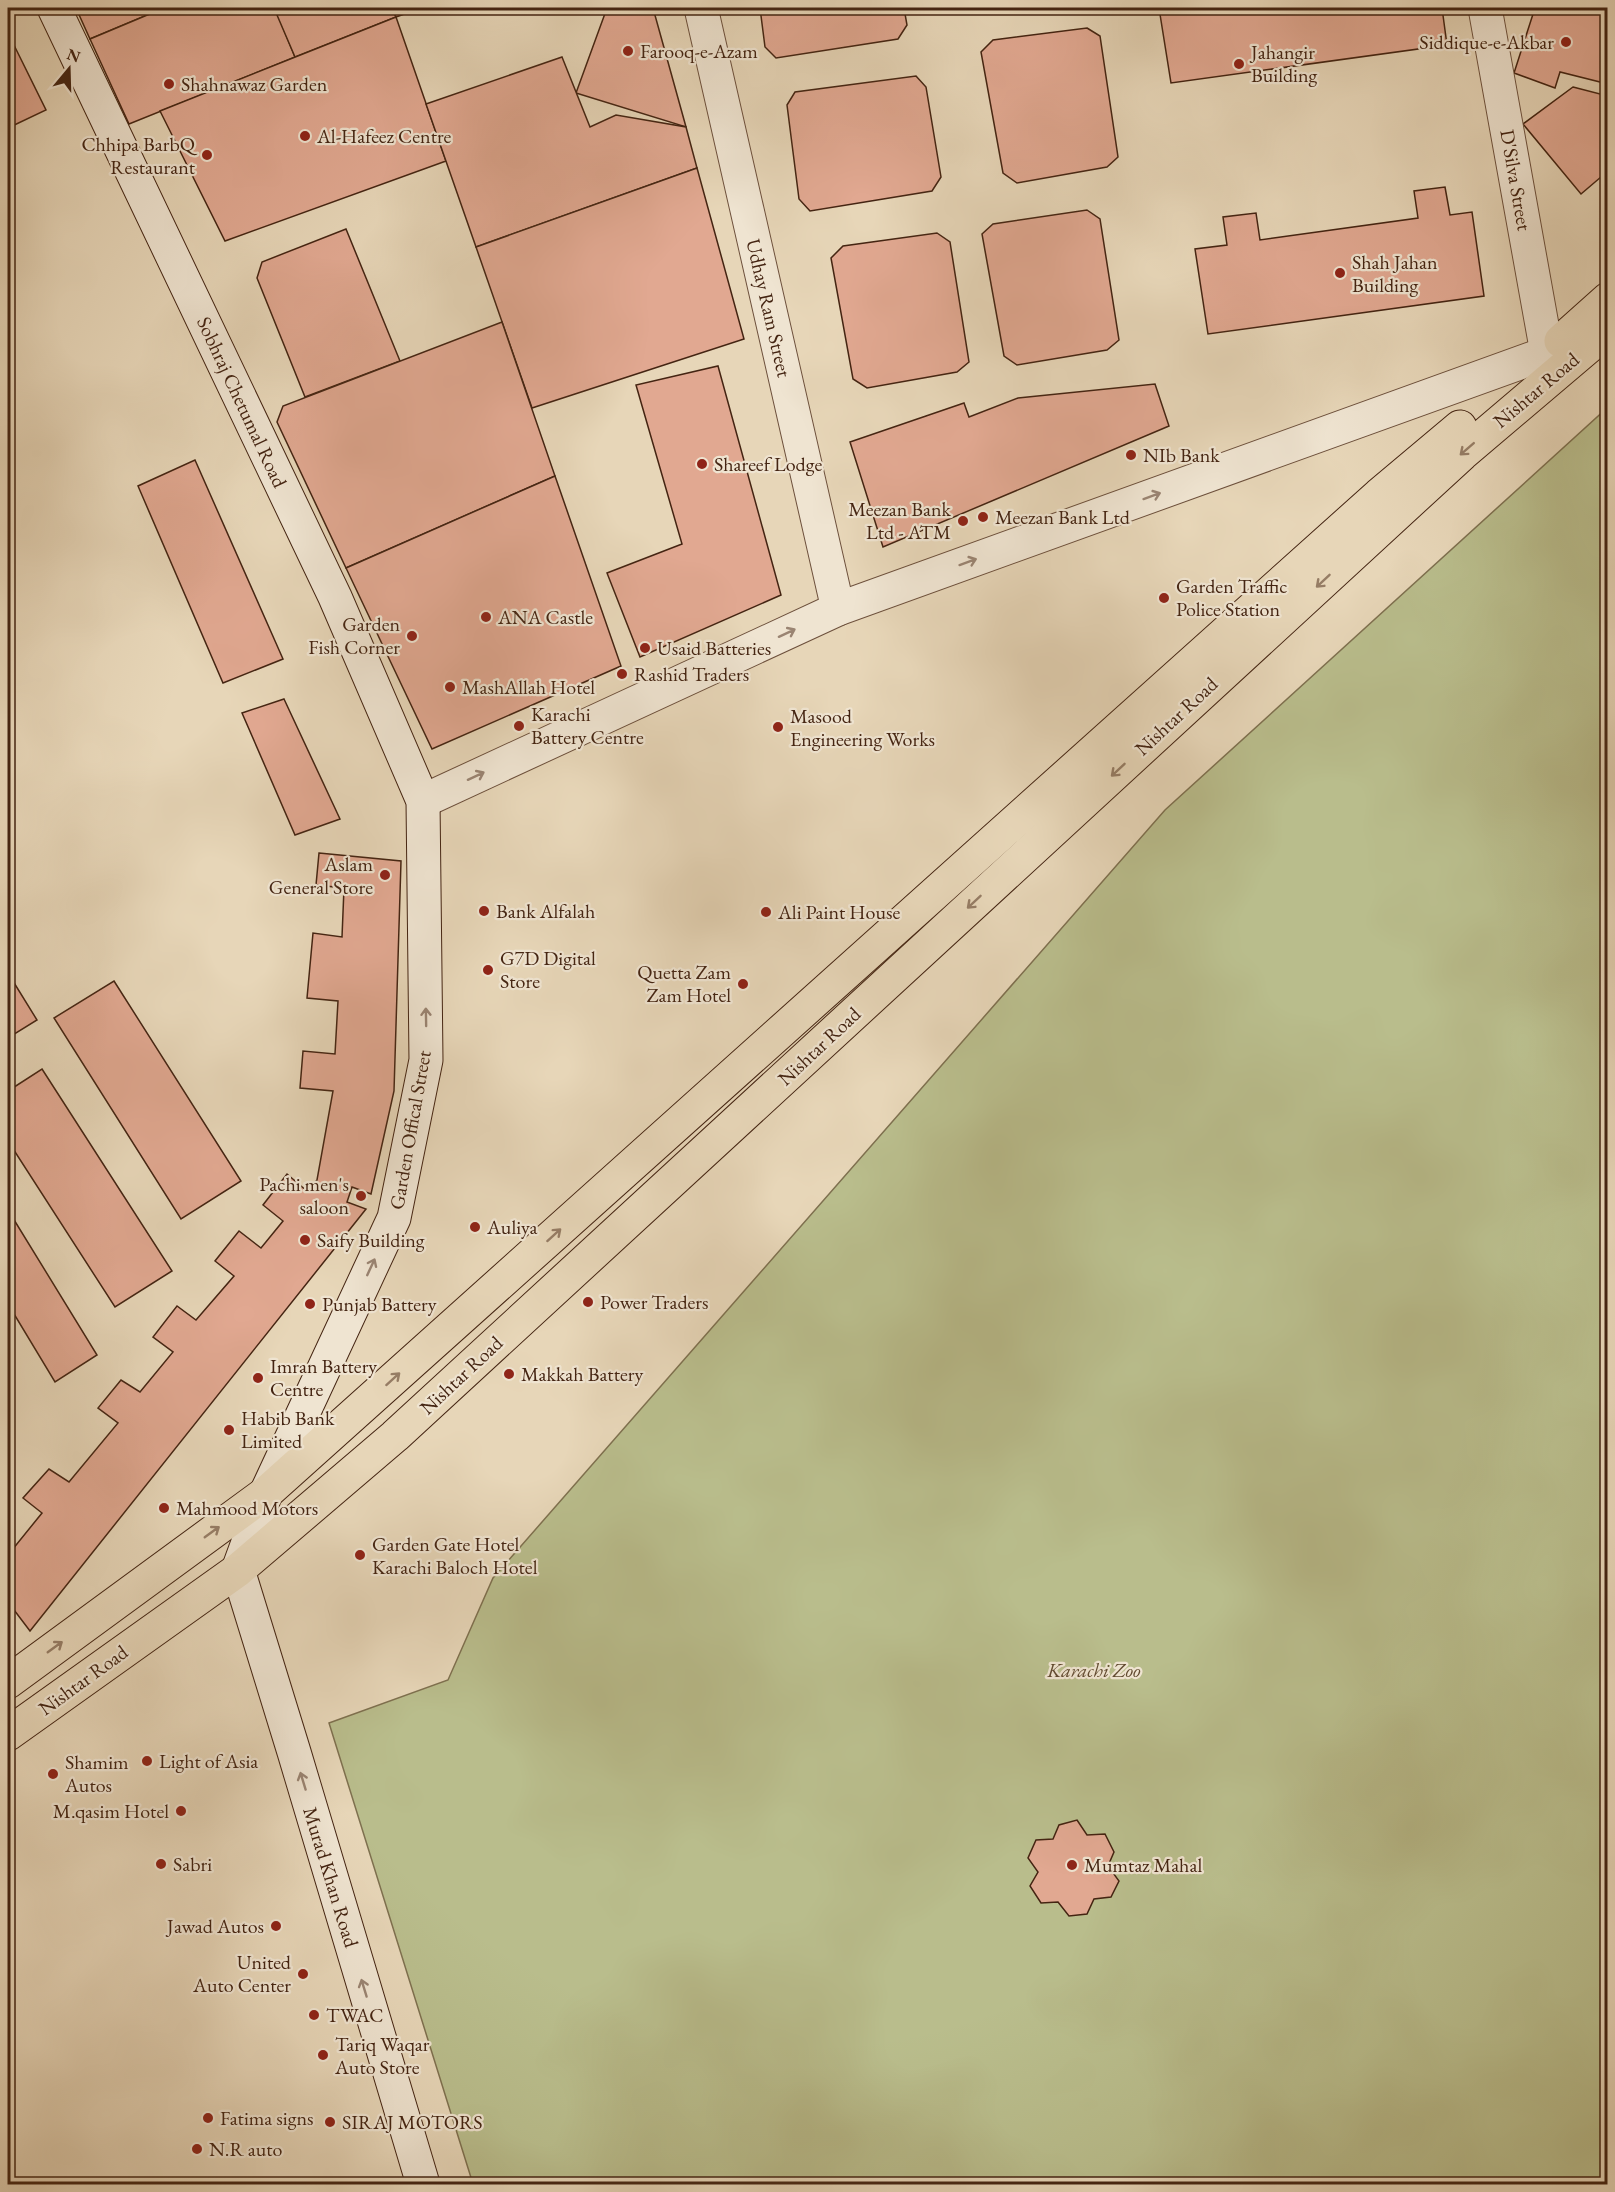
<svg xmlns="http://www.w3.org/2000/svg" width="1615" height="2192" viewBox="0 0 1615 2192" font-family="'EB Garamond',serif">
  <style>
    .green { fill: #b9bd8c; stroke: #7e704f; stroke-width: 1.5 }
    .building { fill: #e1a891; stroke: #442412; stroke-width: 1.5 }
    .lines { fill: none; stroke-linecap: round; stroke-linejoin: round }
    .minor-casing { stroke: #6d503c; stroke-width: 35 }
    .tertiary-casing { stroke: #6d503c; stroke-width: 35 }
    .secondary-casing { stroke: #442412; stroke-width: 35 }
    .primary-casing { stroke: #442412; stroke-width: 35 }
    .minor { stroke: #efe4d1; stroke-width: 33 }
    .tertiary { stroke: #efe4d1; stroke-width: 33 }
    .secondary { stroke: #efe4d1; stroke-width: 33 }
    .primary { stroke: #e7d6b8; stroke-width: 33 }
    .oneway { stroke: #967d65 }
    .oneway2 { stroke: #9a8472 }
    .poi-dot { fill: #8f2418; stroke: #efe4d1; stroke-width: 2 }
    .labels { text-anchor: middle; stroke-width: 4.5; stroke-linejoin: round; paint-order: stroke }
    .poi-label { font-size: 20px; fill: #442412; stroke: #efe4d1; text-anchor: start }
    .street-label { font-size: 20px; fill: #442412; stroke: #efe4d1 }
    .park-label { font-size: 20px; font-style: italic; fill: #614a30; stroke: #efe4d1 }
  </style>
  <rect width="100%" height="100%" fill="#e7d6b8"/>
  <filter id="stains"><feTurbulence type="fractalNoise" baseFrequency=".00333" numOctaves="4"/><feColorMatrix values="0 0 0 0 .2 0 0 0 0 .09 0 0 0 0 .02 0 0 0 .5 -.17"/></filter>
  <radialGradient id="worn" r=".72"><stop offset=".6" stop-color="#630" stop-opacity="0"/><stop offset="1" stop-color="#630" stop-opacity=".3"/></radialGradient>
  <path class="green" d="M 1607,408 L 1607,2184 L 473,2184 L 329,1723 L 448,1680 L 493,1578 L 1165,810 Z"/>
  <g class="building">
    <path d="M 76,8 L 164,8 L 90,39 Z"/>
    <path d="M 164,8 L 275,8 L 295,57 L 129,124 L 90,39 Z"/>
    <path d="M 274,8 L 392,8 L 396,17 L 295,57 Z"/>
    <path d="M 392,8 L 421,8 L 396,17 Z"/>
    <path d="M 607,8 L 653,8 L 686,127 L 576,93 Z"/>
    <path d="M 760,8 L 904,8 L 907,25 L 898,39 L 776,58 L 765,47 Z"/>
    <path d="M 1159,8 L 1442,8 L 1447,45 L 1171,83 Z"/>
    <path d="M 1525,8 L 1608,8 L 1608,84 L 1560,72 L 1555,88 L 1514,73 L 1534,11 Z"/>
    <path d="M 396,17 L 446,161 L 225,241 L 160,111 Z"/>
    <path d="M 1087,28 L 1100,36 L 1118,157 L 1107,167 L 1017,183 L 1003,173 L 981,52 L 993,40 Z"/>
    <path d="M 8,33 L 46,110 L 8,128 Z"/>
    <path d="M 562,57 L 590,127 L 616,115 L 686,127 L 697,168 L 476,247 L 426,104 Z"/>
    <path d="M 916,76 L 926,87 L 941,177 L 932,191 L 810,211 L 799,199 L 787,105 L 795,92 Z"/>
    <path d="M 1573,87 L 1608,96 L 1608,171 L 1581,194 L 1523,124 Z"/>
    <path d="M 697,168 L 744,339 L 532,408 L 476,247 Z"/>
    <path d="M 1445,187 L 1450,215 L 1472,212 L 1484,296 L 1208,334 L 1195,249 L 1227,245 L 1223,217 L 1256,213 L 1260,240 L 1418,218 L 1414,191 Z"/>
    <path d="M 1087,210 L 1100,219 L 1119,340 L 1107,350 L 1017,365 L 1004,356 L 982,234 L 993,224 Z"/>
    <path d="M 346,229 L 400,361 L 305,397 L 257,278 L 262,262 Z"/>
    <path d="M 937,233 L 950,242 L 969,362 L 957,372 L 867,388 L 853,379 L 831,258 L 843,246 Z"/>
    <path d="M 502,322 L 555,476 L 346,568 L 277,422 L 283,406 Z"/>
    <path d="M 718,366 L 781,595 L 640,657 L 607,573 L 682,544 L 636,385 Z"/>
    <path d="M 1155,384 L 1169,426 L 883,547 L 850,442 L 964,403 L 969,417 L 1018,398 Z"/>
    <path d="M 195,460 L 283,659 L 223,683 L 138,486 Z"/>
    <path d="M 555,476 L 621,666 L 432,749 L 346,568 Z"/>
    <path d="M 284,699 L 340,819 L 295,835 L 242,713 Z"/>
    <path d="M 319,853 L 401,861 L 394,1091 L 371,1194 L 352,1187 L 347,1202 L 366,1209 L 30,1631 L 8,1602 L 8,1555 L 42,1513 L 23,1498 L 49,1469 L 69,1482 L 118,1423 L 98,1408 L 121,1380 L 140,1392 L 173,1352 L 153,1337 L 177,1306 L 196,1320 L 234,1276 L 215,1261 L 239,1231 L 261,1248 L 283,1221 L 263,1205 L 287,1174 L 308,1192 L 317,1180 L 333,1091 L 300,1088 L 303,1051 L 335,1054 L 338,1001 L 307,998 L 313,933 L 342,937 L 344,888 L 316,885 Z"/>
    <path d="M 8,973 L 37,1020 L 8,1038 Z"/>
    <path d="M 114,981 L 241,1181 L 181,1219 L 54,1018 Z"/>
    <path d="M 42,1069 L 172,1271 L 115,1307 L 8,1141 L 8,1091 Z"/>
    <path d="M 8,1210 L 97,1355 L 55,1382 L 8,1304 Z"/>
    <path d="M 1077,1820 L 1087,1835 L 1105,1834 L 1114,1852 L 1108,1866 L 1119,1881 L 1111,1897 L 1094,1899 L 1087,1914 L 1069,1916 L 1058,1902 L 1041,1903 L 1030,1886 L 1038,1872 L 1028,1858 L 1036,1840 L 1053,1839 L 1059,1825 Z"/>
  </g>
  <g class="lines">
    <g class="minor-casing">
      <g id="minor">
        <path d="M 701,8 L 838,609"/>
        <path d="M 1485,8 L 1547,353"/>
      </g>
    </g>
    <g class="tertiary-casing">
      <path id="tertiary" d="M 423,801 L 838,609 L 1547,353"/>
    </g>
    <g class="secondary-casing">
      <path id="secondary" d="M 54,8 L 335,597 L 423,801 L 426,1060 L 394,1218 L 266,1493 L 238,1570 L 294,1752 L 423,2184"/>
    </g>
    <g class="primary-casing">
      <g id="primary">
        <path d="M 1561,341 L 1608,299"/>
        <path d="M 8,1682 L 266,1493 L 1379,495 L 1460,427"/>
        <path d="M 8,1734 L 238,1570 L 395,1436 L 1462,454 L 1608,330"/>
      </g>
    </g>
    <use href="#minor" class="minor"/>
    <use href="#tertiary" class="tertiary"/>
    <use href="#secondary" class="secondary"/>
    <use href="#primary" class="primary"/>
  </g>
  <defs><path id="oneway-shaft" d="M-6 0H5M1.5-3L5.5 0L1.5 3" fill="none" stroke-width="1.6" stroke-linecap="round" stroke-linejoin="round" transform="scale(1.5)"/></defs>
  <g class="oneway">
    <use href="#oneway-shaft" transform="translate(1467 449) rotate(139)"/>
    <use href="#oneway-shaft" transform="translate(1323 581) rotate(137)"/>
    <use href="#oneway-shaft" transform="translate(1118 770) rotate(137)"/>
    <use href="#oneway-shaft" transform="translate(974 902) rotate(137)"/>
    <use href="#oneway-shaft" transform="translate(554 1235) rotate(-42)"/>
    <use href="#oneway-shaft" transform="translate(393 1379) rotate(-42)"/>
    <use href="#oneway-shaft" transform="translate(212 1532) rotate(-36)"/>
    <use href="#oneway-shaft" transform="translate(55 1647) rotate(-36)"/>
  </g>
  <g class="oneway2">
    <use href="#oneway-shaft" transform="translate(1152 496) rotate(-20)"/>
    <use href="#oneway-shaft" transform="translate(968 562) rotate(-20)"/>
    <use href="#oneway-shaft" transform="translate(787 633) rotate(-25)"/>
    <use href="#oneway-shaft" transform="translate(476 776) rotate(-25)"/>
    <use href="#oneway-shaft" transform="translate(426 1017) rotate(-91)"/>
    <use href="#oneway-shaft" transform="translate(371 1267) rotate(-65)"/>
    <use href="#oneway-shaft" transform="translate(303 1781) rotate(-107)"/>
    <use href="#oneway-shaft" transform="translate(364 1988) rotate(-107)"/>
  </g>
  <g class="poi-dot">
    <circle cx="1566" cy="42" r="6"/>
    <circle cx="628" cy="51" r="6"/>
    <circle cx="1239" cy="64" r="6"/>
    <circle cx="169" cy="84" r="6"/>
    <circle cx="305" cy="136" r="6"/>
    <circle cx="207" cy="155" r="6"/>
    <circle cx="1340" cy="273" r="6"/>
    <circle cx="1131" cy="455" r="6"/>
    <circle cx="702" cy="464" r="6"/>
    <circle cx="983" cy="517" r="6"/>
    <circle cx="963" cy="521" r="6"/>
    <circle cx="1164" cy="598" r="6"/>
    <circle cx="486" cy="617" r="6"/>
    <circle cx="412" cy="636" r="6"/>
    <circle cx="645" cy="648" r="6"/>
    <circle cx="622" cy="674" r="6"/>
    <circle cx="450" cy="687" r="6"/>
    <circle cx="519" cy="726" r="6"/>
    <circle cx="778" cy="727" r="6"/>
    <circle cx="385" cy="875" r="6"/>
    <circle cx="484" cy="911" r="6"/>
    <circle cx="766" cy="912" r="6"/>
    <circle cx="488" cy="970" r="6"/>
    <circle cx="743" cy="984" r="6"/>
    <circle cx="361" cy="1196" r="6"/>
    <circle cx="475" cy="1227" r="6"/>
    <circle cx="305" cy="1240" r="6"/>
    <circle cx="588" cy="1302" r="6"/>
    <circle cx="310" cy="1304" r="6"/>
    <circle cx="509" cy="1374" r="6"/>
    <circle cx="258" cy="1378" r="6"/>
    <circle cx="229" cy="1430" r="6"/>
    <circle cx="164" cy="1508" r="6"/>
    <circle cx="360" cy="1555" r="6"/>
    <circle cx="147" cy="1761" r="6"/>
    <circle cx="53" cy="1774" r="6"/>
    <circle cx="181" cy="1811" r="6"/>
    <circle cx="161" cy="1864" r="6"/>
    <circle cx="1072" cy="1865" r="6"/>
    <circle cx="276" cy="1926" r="6"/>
    <circle cx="303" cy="1974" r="6"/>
    <circle cx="314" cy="2015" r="6"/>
    <circle cx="323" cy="2055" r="6"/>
    <circle cx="208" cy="2118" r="6"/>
    <circle cx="330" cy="2122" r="6"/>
    <circle cx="197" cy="2149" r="6"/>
  </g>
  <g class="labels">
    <g class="poi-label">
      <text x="1554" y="49" text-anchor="end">Siddique-e-Akbar</text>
      <text x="640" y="58">Farooq-e-Azam</text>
      <text x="1251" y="59">Jahangir<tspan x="1251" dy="23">Building</tspan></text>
      <text x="181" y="91">Shahnawaz Garden</text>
      <text x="317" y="143">Al-Hafeez Centre</text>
      <text x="195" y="151" text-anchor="end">Chhipa BarbQ<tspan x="195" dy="23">Restaurant</tspan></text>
      <text x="1352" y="269">Shah Jahan<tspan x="1352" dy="23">Building</tspan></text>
      <text x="1143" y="462">NIb Bank</text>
      <text x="714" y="471">Shareef Lodge</text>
      <text x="951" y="516" text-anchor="end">Meezan Bank<tspan x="951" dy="23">Ltd - ATM</tspan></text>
      <text x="995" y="524">Meezan Bank Ltd</text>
      <text x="1176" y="593">Garden Traffic<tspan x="1176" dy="23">Police Station</tspan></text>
      <text x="498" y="624">ANA Castle</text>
      <text x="400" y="631" text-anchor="end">Garden<tspan x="400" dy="23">Fish Corner</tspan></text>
      <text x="657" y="655">Usaid Batteries</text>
      <text x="634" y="681">Rashid Traders</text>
      <text x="462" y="694">MashAllah Hotel</text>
      <text x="531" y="721">Karachi<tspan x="531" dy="23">Battery Centre</tspan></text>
      <text x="790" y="723">Masood<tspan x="790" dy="23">Engineering Works</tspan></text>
      <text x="373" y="871" text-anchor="end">Aslam<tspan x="373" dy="23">General Store</tspan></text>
      <text x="496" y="918">Bank Alfalah</text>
      <text x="778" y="919">Ali Paint House</text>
      <text x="500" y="965">G7D Digital<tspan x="500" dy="23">Store</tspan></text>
      <text x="731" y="979" text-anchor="end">Quetta Zam<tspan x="731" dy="23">Zam Hotel</tspan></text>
      <text x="349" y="1191" text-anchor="end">Pachi men's<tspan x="349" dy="23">saloon</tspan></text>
      <text x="487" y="1234">Auliya</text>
      <text x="317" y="1247">Saify Building</text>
      <text x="600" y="1309">Power Traders</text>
      <text x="322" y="1311">Punjab Battery</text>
      <text x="270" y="1373">Imran Battery<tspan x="270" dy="23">Centre</tspan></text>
      <text x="521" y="1381">Makkah Battery</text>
      <text x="241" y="1425">Habib Bank<tspan x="241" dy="23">Limited</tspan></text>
      <text x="176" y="1515">Mahmood Motors</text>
      <text x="372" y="1551">Garden Gate Hotel<tspan x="372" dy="23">Karachi Baloch Hotel</tspan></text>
      <text x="159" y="1768">Light of Asia</text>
      <text x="65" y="1769">Shamim<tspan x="65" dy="23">Autos</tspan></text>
      <text x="169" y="1818" text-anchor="end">M.qasim Hotel</text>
      <text x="173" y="1871">Sabri</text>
      <text x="1084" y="1872">Mumtaz Mahal</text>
      <text x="264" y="1933" text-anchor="end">Jawad Autos</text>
      <text x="291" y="1969" text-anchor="end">United<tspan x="291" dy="23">Auto Center</tspan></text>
      <text x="326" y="2022">TWAC</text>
      <text x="335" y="2051">Tariq Waqar<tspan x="335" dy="23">Auto Store</tspan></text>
      <text x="220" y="2125">Fatima signs</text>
      <text x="342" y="2129">SIRAJ MOTORS</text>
      <text x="209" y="2156">N.R auto</text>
    </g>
    <g class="street-label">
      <text transform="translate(1516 180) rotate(80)" y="7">D'Silva Street</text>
      <text transform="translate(769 308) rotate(77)" y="7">Udhay Ram Street</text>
      <text transform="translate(1536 390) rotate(-40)" y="7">Nishtar Road</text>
      <text transform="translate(242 402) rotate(65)" y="7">Sobhraj Chetumal Road</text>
      <text transform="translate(1176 716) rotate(-43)" y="7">Nishtar Road</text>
      <text transform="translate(819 1046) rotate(-43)" y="7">Nishtar Road</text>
      <text transform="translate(410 1130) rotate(-80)" y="7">Garden Offical Street</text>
      <text transform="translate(461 1375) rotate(-43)" y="7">Nishtar Road</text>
      <text transform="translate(83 1680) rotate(-36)" y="7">Nishtar Road</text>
      <text transform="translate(331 1877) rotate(73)" y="7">Murad Khan Road</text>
    </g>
    <g class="park-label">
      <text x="1094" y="1677">Karachi Zoo</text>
    </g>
  </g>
  <rect width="1615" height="2192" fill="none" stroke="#e7d6b8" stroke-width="30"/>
  <rect x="9" y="9" width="1597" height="2174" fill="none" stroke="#442412" stroke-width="3"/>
  <rect x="15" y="15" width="1585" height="2162" fill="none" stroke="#442412" stroke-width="1.5"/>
  <g transform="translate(69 69) rotate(19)" stroke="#efe4d1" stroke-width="4.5" paint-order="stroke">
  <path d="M0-4.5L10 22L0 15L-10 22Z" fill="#442412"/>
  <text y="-9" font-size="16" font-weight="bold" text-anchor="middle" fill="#442412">N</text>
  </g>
  <rect width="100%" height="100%" filter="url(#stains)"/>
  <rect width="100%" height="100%" fill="url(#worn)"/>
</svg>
